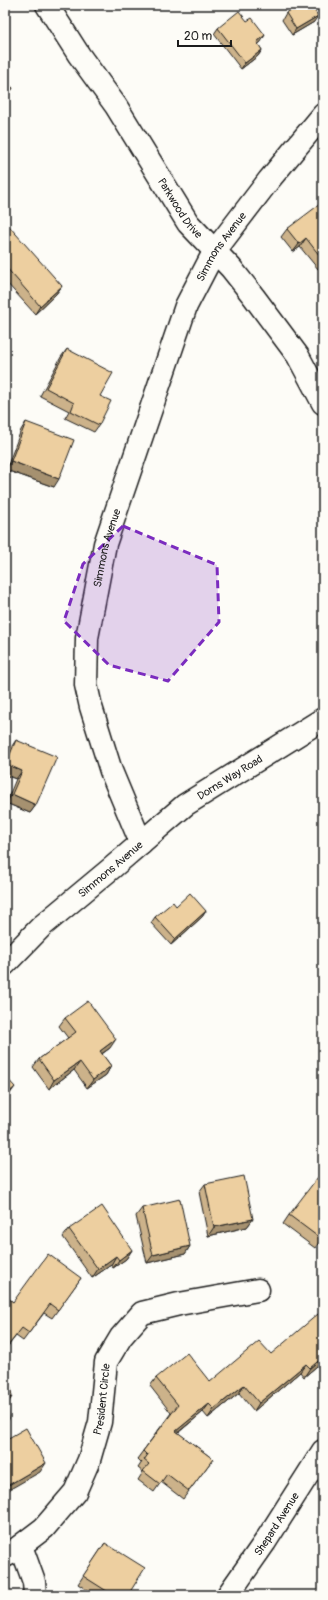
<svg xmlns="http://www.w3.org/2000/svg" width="328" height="1600" viewBox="0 0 328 1600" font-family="Pangolin,sans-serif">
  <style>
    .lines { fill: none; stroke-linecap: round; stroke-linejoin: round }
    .minor-casing { stroke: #1c1c1c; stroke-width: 25 }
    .minor { stroke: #fdfcf7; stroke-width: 22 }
    .wall { fill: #ccb28a; stroke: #1c1c1c }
    .shaded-wall { fill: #a69170; stroke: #1c1c1c }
    .building { fill: #edcfa0; stroke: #1c1c1c }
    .marked { fill: #7b2cbf; fill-opacity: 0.2; stroke: #7b2cbf; stroke-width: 3; stroke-dasharray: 8 5; stroke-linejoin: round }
    .labels { text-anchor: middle; stroke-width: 3; stroke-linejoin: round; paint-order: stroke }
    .street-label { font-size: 11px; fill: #1c1c1c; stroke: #fdfcf7 }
  </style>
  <rect width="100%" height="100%" fill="#fdfcf7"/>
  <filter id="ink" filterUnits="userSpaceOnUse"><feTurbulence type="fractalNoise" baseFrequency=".025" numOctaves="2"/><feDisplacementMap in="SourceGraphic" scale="8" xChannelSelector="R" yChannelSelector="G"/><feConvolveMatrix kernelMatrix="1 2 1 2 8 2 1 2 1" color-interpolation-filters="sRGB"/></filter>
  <g filter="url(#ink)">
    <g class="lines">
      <g class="minor-casing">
        <g id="minor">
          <path id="s1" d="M 47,5 L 79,55 L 116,106 L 188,223 L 231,268 L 254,297 L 298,356 L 323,403"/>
          <path id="s2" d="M 141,843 L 111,771 L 91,707 L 86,685 L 87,638 L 105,544 L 186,306 L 214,252 L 269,180 L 323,115"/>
          <path id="s3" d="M 5,964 L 42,926 L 113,867 L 185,805 L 323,719"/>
          <path d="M 21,1546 L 34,1582 L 35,1595"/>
          <path id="s4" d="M 5,1556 L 11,1553 L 44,1528 L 75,1492 L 89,1460 L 100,1422 L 106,1362 L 121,1337 L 142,1313 L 179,1304 L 258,1290"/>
          <path id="s5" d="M 228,1595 L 265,1542 L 323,1451"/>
        </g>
      </g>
      <use href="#minor" class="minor"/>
    </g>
    <g class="wall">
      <path d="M 286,13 L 314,22 L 292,35 L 282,20 Z"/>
      <path d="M 218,28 L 261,42 L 258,44 L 262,50 L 258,56 L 241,69 L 214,34 Z"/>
      <path d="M 323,207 L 323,265 L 318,269 L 300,247 L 293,252 L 281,237 L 287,229 Z"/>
      <path d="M 5,228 L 62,286 L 56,294 L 35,314 L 5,281 Z"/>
      <path d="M 67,349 L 100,396 L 99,425 L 94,432 L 65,418 L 69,411 L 40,396 L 61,357 Z"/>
      <path d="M 26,422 L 54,487 L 6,470 L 21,430 Z"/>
      <path d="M 16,740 L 36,805 L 30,813 L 6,803 L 16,779 L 5,775 L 5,761 L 10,749 Z"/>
      <path d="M 176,906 L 206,911 L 202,917 L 171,945 L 151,923 L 155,917 Z"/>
      <path d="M 65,1018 L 110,1048 L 102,1054 L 111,1066 L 106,1075 L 87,1088 L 74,1070 L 49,1089 L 33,1067 L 39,1059 L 68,1038 L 59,1026 Z"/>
      <path d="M 323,1181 L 323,1237 L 315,1248 L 283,1224 L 289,1215 Z"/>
      <path d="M 205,1184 L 253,1219 L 247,1227 L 208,1236 L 199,1192 Z"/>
      <path d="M 142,1208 L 190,1246 L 185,1254 L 147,1263 L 136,1216 Z"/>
      <path d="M 69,1229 L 132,1250 L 126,1259 L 113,1268 L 111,1265 L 92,1278 L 63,1237 Z"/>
      <path d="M 81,1278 L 52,1318 L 44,1313 L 23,1341 L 16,1336 L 5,1350 L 5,1296 L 13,1302 Z"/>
      <path d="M 323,1293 L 323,1302 L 320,1300 Z"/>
      <path d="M 271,1354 L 323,1361 L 304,1377 L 300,1372 L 254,1411 L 239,1393 L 208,1418 L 203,1412 L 178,1433 L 213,1459 L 183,1499 L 161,1482 L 154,1492 L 138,1480 L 143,1472 L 138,1468 L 142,1462 L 141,1463 L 137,1459 L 171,1413 L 150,1386 L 156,1378 L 210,1382 Z"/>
      <path d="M 105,1543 L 128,1595 L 94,1595 L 78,1584 Z"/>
    </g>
    <g class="shaded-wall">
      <path d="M 318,16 L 314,22 L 292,35 L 296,29 Z"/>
      <path d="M 265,35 L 261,42 L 252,49 L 257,42 Z"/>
      <path d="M 262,50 L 258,56 L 241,69 L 245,63 Z"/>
      <path d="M 13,88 L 7,97 L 5,99 L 5,97 Z"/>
      <path d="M 306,238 L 300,247 L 293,252 L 299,244 Z"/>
      <path d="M 323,262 L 323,265 L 318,269 Z"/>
      <path d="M 62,286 L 56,294 L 35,314 L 40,306 Z"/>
      <path d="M 11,461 L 59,479 L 54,487 L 6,470 Z"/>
      <path d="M 6,764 L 22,771 L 16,779 L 5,775 L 5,766 Z"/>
      <path d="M 12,794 L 36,805 L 30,813 L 6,803 Z"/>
      <path d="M 206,911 L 202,917 L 171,945 L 175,939 Z"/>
      <path d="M 116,1039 L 110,1048 L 94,1059 L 100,1051 Z"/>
      <path d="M 80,1062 L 74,1070 L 49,1089 L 54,1080 Z"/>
      <path d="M 111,1066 L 106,1075 L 87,1088 L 93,1080 Z"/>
      <path d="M 15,1087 L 9,1095 L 5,1099 L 5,1096 Z"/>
      <path d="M 253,1219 L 247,1227 L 208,1236 L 214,1227 Z"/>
      <path d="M 190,1246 L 185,1254 L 147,1263 L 153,1255 Z"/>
      <path d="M 132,1250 L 126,1259 L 113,1268 L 119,1260 Z"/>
      <path d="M 116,1256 L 111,1265 L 92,1278 L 98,1269 Z"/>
      <path d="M 323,1357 L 323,1361 L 304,1377 L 310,1368 Z"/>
      <path d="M 306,1364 L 300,1372 L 254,1411 L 259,1403 Z"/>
      <path d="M 244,1385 L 239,1393 L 208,1418 L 214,1409 Z"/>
      <path d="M 12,1397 L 6,1406 L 6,1398 Z"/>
      <path d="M 209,1404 L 203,1412 L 170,1439 L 176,1431 Z"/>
      <path d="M 5,1419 L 9,1419 L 5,1424 Z"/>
      <path d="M 46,1463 L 40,1472 L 5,1492 L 5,1487 Z"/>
    </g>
    <g class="building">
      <path d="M 300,5 L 311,5 L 318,16 L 296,29 L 286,13 Z"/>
      <path d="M 239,11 L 247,21 L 252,18 L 265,35 L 257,42 L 262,50 L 245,63 L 218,28 Z"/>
      <path d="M 5,80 L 13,88 L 5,97 Z"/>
      <path d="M 320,204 L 323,207 L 323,260 L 306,238 L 299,244 L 287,229 Z"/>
      <path d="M 8,225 L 62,286 L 40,306 L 5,266 L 5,228 Z"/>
      <path d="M 67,349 L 113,373 L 100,396 L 111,401 L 99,425 L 71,411 L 74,403 L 46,388 Z"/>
      <path d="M 26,422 L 74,440 L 59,479 L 11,461 Z"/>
      <path d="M 16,740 L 57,757 L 36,805 L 12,794 L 22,771 L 6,764 Z"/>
      <path d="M 190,893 L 206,911 L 175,939 L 155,917 L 173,902 L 176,906 Z"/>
      <path d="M 88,1001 L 116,1039 L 100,1051 L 111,1066 L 93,1080 L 80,1062 L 54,1080 L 39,1059 L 76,1032 L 65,1018 Z"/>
      <path d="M 5,1076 L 15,1087 L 5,1096 Z"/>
      <path d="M 244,1176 L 253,1219 L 214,1227 L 205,1184 Z"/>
      <path d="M 318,1177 L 323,1181 L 323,1236 L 321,1239 L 289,1215 Z"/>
      <path d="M 180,1199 L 190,1246 L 153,1255 L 142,1208 Z"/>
      <path d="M 102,1206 L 132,1250 L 119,1260 L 116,1256 L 98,1269 L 69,1229 Z"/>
      <path d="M 48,1254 L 81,1278 L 58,1310 L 50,1304 L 29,1333 L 22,1328 L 7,1347 L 5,1346 L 5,1296 L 13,1302 Z"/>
      <path d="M 318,1314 L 323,1321 L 323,1357 L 310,1368 L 306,1364 L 259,1403 L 244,1385 L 214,1409 L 209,1404 L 176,1431 L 213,1459 L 189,1491 L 167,1474 L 160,1484 L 143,1471 L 149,1464 L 144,1460 L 149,1453 L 147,1455 L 143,1451 L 178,1405 L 156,1378 L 187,1353 L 210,1382 L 259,1341 L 271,1354 Z"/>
      <path d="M 5,1369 L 8,1369 L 12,1397 L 6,1398 L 9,1419 L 5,1419 Z"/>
      <path d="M 26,1428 L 46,1463 L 5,1487 L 5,1440 Z"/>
      <path d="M 105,1543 L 145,1568 L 128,1595 L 113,1595 L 83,1576 Z"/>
    </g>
  </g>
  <path class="marked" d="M 123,526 L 217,565 L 219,622 L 168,681 L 109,665 L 64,621 L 83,564 Z"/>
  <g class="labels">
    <g class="street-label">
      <text dy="4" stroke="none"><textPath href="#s1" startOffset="243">Parkwood Drive</textPath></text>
      <text dy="4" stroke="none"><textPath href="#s2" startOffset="631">Simmons Avenue</textPath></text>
      <text dy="4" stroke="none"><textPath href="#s2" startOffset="307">Simmons Avenue</textPath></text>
      <text dy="4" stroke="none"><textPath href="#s3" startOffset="293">Dorns Way Road</textPath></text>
      <text dy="4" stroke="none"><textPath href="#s3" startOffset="142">Simmons Avenue</textPath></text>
      <text dy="4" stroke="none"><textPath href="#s4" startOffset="193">President Circle</textPath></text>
      <text dy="4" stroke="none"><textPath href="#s5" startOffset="86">Shepard Avenue</textPath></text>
    </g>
  </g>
  <rect width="328" height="1600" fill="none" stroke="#fdfcf7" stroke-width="20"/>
  <rect x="10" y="10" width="308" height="1580" fill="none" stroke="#1c1c1c" stroke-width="1.5" filter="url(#ink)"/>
  <path d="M178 40v6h53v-6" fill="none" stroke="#1c1c1c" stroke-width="2"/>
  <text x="184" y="40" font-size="12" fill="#1c1c1c" stroke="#fdfcf7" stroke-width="3" paint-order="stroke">20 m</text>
</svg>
